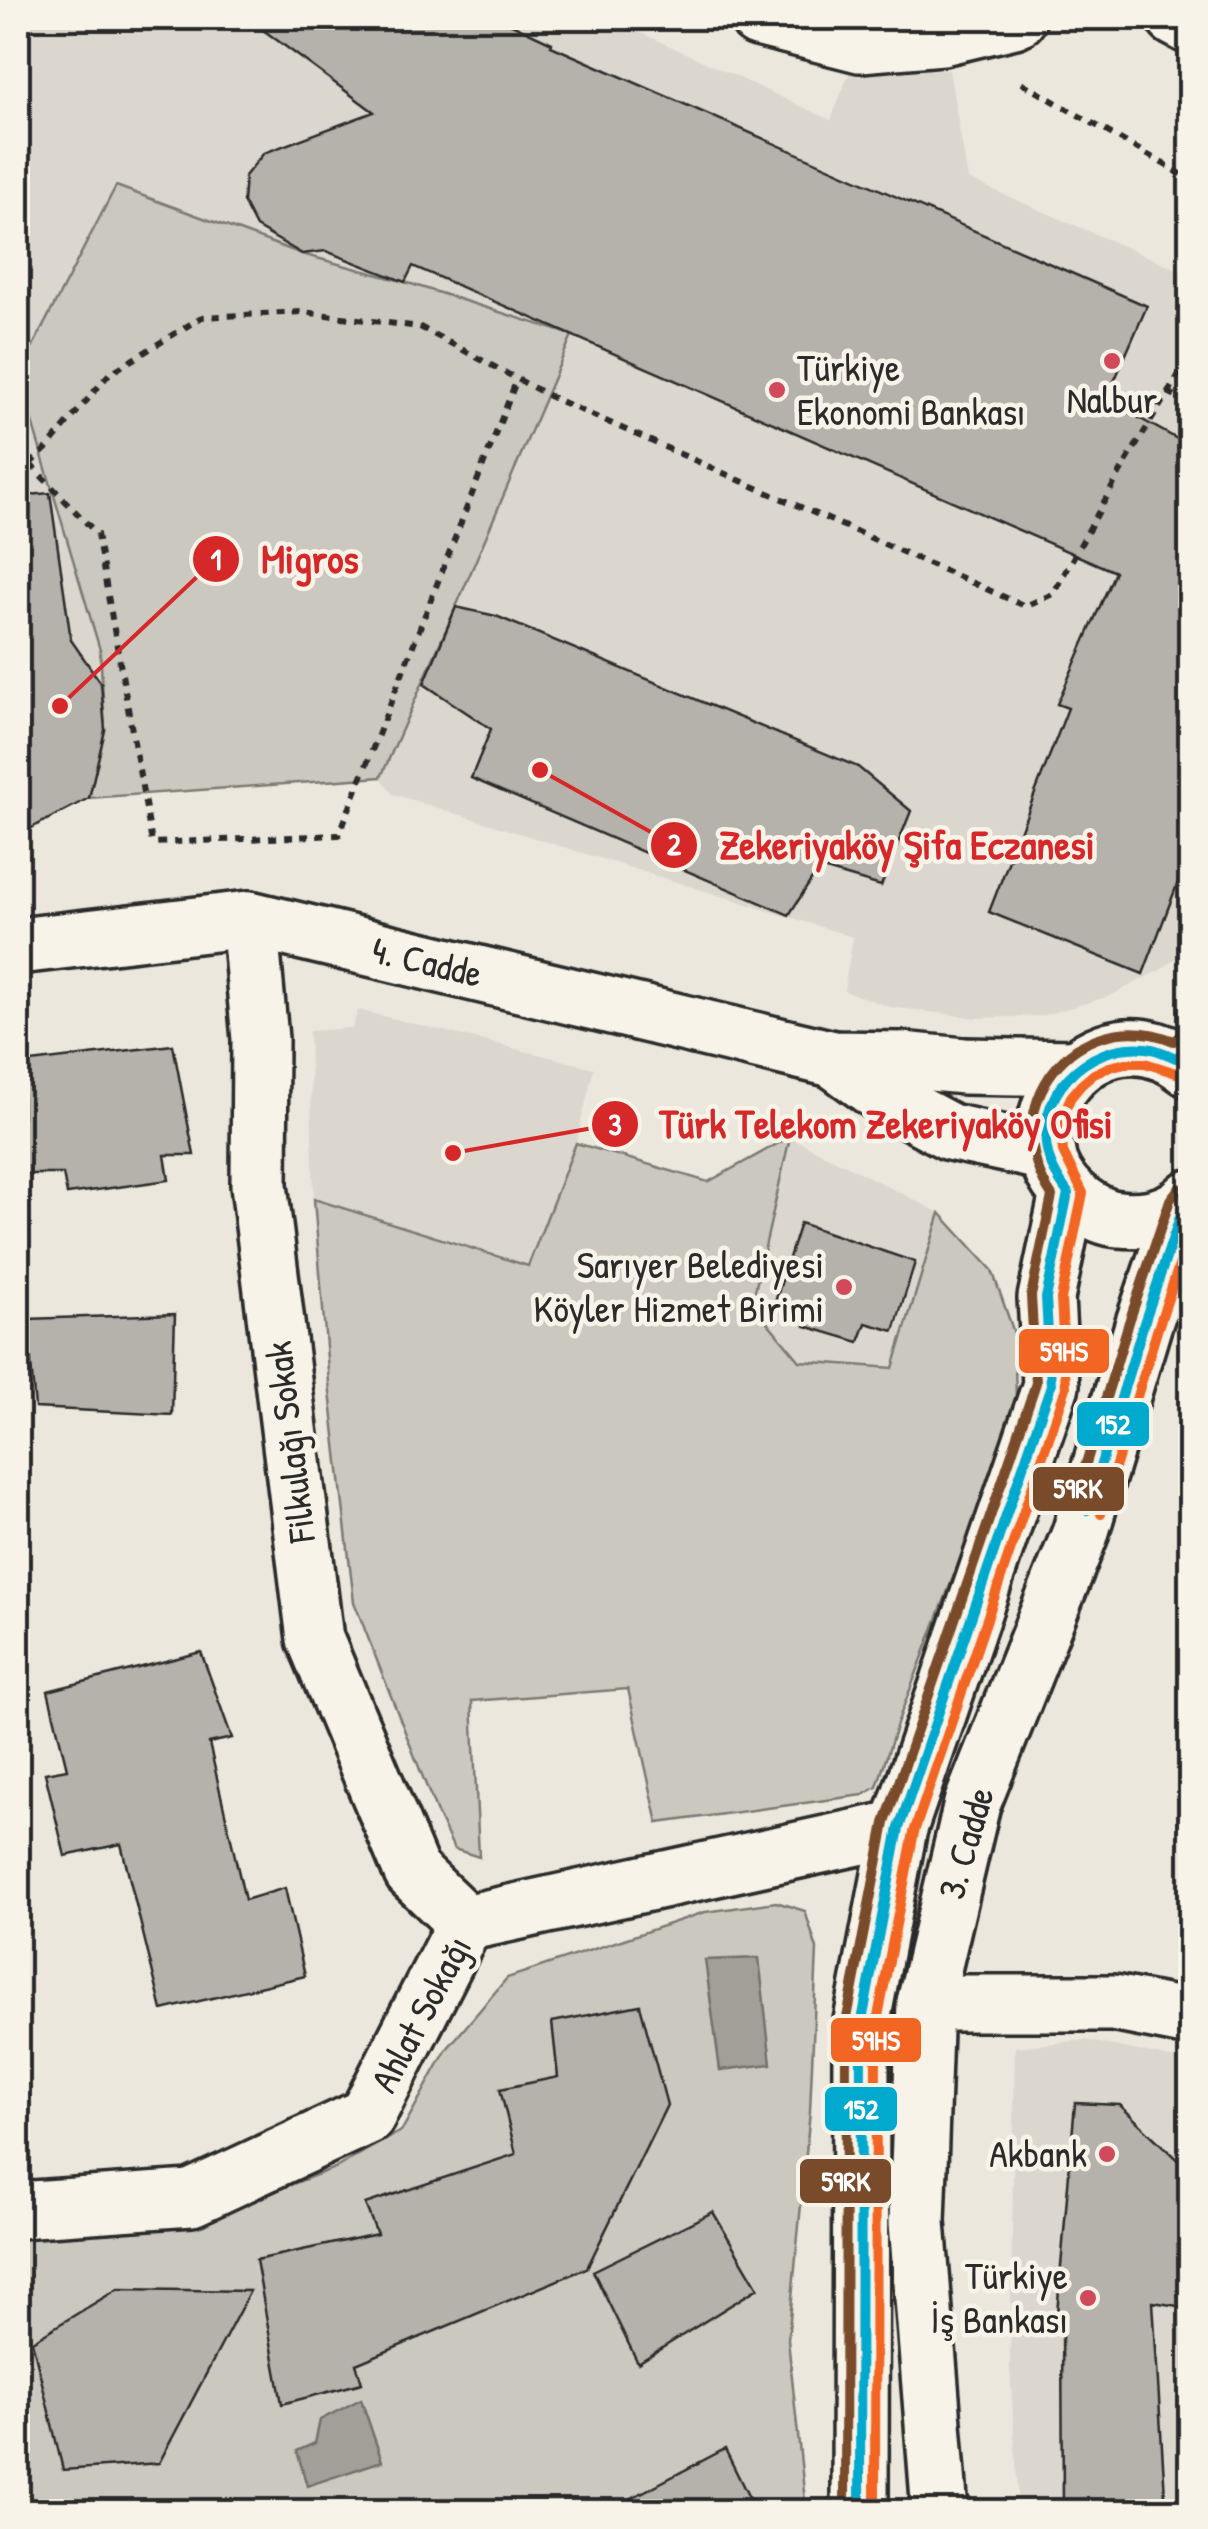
<svg xmlns="http://www.w3.org/2000/svg" width="1208" height="2529" viewBox="0 0 1208 2529" font-family="'Patrick Hand',sans-serif">
  <style>
    .built { fill: #dbd7ce }
    .green { fill: #cbc8bf; stroke: #7b7a75; stroke-width: 2.5 }
    .water { fill: #a29f98; stroke: #72716c; stroke-width: 2.5 }
    .building { fill: #b5b2ab; stroke: #2b2b2b; stroke-width: 2.5 }
    .lines { fill: none; stroke-linecap: round; stroke-linejoin: round }
    .street-casing { stroke: #2b2b2b; stroke-width: 62 }
    .secondary-casing { stroke: #2b2b2b; stroke-width: 62 }
    .path { stroke: #2b2b2b; stroke-width: 6; stroke-dasharray: 8 8; stroke-linecap: butt }
    .street { stroke: #f7f3e8; stroke-width: 55 }
    .secondary { stroke: #f7f3e8; stroke-width: 55 }
    .bus-1-casing { stroke: #f7f3e8; stroke-width: 18 }
    .bus-2-casing { stroke: #f7f3e8; stroke-width: 18 }
    .bus-3-casing { stroke: #f7f3e8; stroke-width: 18 }
    .bus-1 { stroke: #00a9ce; stroke-width: 10 }
    .bus-2 { stroke: #f26522; stroke-width: 10 }
    .bus-3 { stroke: #7a4b2a; stroke-width: 10 }
    .poi-dot { fill: #d1495b; stroke: #f7f3e8; stroke-width: 4 }
    .labels { text-anchor: middle; stroke-width: 9; stroke-linejoin: round; paint-order: stroke }
    .poi-label { font-size: 38px; fill: #2b2b2b; stroke: #f7f3e8; text-anchor: end }
    .street-label { font-size: 38px; fill: #2b2b2b; stroke: #f7f3e8 }
    .leader { fill: none; stroke: #d62828; stroke-width: 4 }
    .callout-dot { fill: #d62828; stroke: #f7f3e8; stroke-width: 4 }
    .mark-label { font-size: 30px; text-anchor: middle; font-weight: bold; fill: #fff }
    .callout-label { font-size: 40px; text-anchor: middle; font-weight: bold; fill: #d62828; stroke: #f7f3e8; stroke-width: 9; stroke-linejoin: round; paint-order: stroke }
    .line-badge { stroke: #f7f3e8; stroke-width: 4 }
    .badge-label { font-size: 28px; text-anchor: middle; font-weight: bold; fill: #fff }
  </style>
  <rect width="100%" height="100%" fill="#ebe7dd"/>
  <filter id="ink" filterUnits="userSpaceOnUse"><feTurbulence type="fractalNoise" baseFrequency=".01" numOctaves="2"/><feDisplacementMap in="SourceGraphic" scale="20" xChannelSelector="R" yChannelSelector="G"/><feConvolveMatrix kernelMatrix="1 2 1 2 8 2 1 2 1" color-interpolation-filters="sRGB"/></filter>
  <g filter="url(#ink)">
    <g class="built">
      <path d="M 18,18 L 609,18 L 831,120 L 851,68 L 949,70 L 968,179 L 1190,275 L 1190,947 L 1162,969 L 1110,996 L 1041,1016 L 977,1018 L 891,1007 L 844,991 L 853,937 L 393,794 L 381,777 L 397,737 L 101,683 L 105,730 L 30,828 L 18,824 Z"/>
      <path d="M 358,1010 L 594,1068 L 576,1143 L 529,1266 L 314,1199 L 309,1031 L 352,1028 Z"/>
      <path d="M 790,1137 L 940,1213 L 893,1368 L 800,1361 L 752,1304 Z"/>
      <path d="M 1086,2040 L 1190,2062 L 1190,2511 L 1019,2511 L 1010,2368 L 1015,2047 Z"/>
    </g>
    <g class="green">
      <path d="M 116,186 L 302,254 L 405,282 L 572,335 L 456,607 L 381,777 L 89,798 L 105,730 L 100,650 L 18,375 Z"/>
      <path d="M 790,1137 L 752,1304 L 800,1361 L 893,1368 L 940,1213 L 992,1270 L 1014,1333 L 1016,1399 L 1002,1449 L 897,1724 L 877,1787 L 863,1795 L 658,1823 L 628,1689 L 472,1701 L 479,1857 L 454,1849 L 437,1813 L 354,1602 L 329,1383 L 314,1199 L 528,1266 L 576,1143 L 708,1182 Z"/>
      <path d="M 776,1902 L 805,1911 L 817,1949 L 810,2111 L 788,2340 L 806,2511 L 18,2512 L 18,2240 L 227,2209 L 337,2167 L 402,2130 L 447,2049 L 507,1978 L 705,1912 Z"/>
    </g>
    <g class="water">
      <path d="M 759,1958 L 771,2064 L 720,2070 L 705,1960 Z"/>
      <path d="M 361,2399 L 382,2461 L 307,2486 L 297,2451 L 315,2443 L 320,2420 Z"/>
    </g>
    <g class="building">
      <path d="M 247,18 L 499,18 L 552,43 L 551,46 L 1147,306 L 1106,400 L 1190,446 L 1190,851 L 1143,974 L 989,912 L 1068,708 L 1057,704 L 1115,572 L 413,266 L 405,282 L 326,251 L 302,254 L 256,227 L 243,202 L 245,176 L 264,153 L 374,112 Z"/>
      <path d="M 50,493 L 71,640 L 101,683 L 105,730 L 89,798 L 18,835 L 18,496 Z"/>
      <path d="M 456,607 L 496,616 L 858,767 L 911,811 L 881,886 L 819,868 L 789,915 L 471,778 L 491,729 L 424,684 Z"/>
      <path d="M 173,1045 L 194,1155 L 165,1155 L 169,1180 L 67,1194 L 63,1174 L 23,1174 L 22,1063 Z"/>
      <path d="M 800,1223 L 915,1262 L 894,1331 L 866,1323 L 859,1342 L 805,1326 L 810,1309 L 776,1299 Z"/>
      <path d="M 175,1314 L 172,1415 L 35,1408 L 27,1319 Z"/>
      <path d="M 201,1652 L 232,1738 L 209,1743 L 245,1900 L 285,1888 L 305,1976 L 162,2010 L 121,1844 L 65,1856 L 45,1773 L 67,1769 L 48,1691 Z"/>
      <path d="M 640,2005 L 667,2105 L 587,2268 L 356,2364 L 362,2383 L 282,2404 L 256,2260 L 377,2234 L 365,2204 L 516,2154 L 500,2089 L 558,2077 L 552,2022 Z"/>
      <path d="M 1075,2103 L 1120,2105 L 1190,2172 L 1190,2308 L 1153,2302 L 1166,2512 L 1063,2512 L 1062,2326 L 1056,2325 Z"/>
      <path d="M 713,2212 L 758,2288 L 638,2363 L 593,2271 Z"/>
      <path d="M 118,2289 L 250,2291 L 159,2463 L 63,2470 L 32,2341 Z"/>
      <path d="M 725,2449 L 756,2512 L 605,2512 Z"/>
    </g>
    <g class="lines">
      <g class="street-casing">
        <g id="street">
          <path d="M 758,18 L 860,44 L 942,37 L 1014,20 L 1018,18"/>
          <path d="M 1175,18 L 1190,26"/>
          <path d="M 249,919 L 260,1039 L 259,1185 L 315,1639 L 412,1872 L 465,1923"/>
          <path d="M 18,946 L 249,919 L 833,1059 L 901,1060 L 964,1066 L 1074,1068"/>
          <path d="M 833,1059 L 888,1099 L 950,1132 L 1047,1153"/>
          <path d="M 925,2003 L 1113,2003 L 1190,2018"/>
          <path d="M 18,2210 L 191,2198 L 367,2116 L 465,1923 L 899,1828"/>
        </g>
      </g>
      <g class="secondary-casing">
        <g id="secondary">
          <path d="M 1190,1069 C 1098,993 988,1130 1078,1201 C 1090,1210 1104,1218 1119,1219 C 1146,1222 1171,1217 1190,1198"/>
          <path d="M 860,2512 L 861,2026 L 899,1828 L 1051,1385 L 1046,1298 L 1068,1193"/>
          <path d="M 940,2512 L 917,2222 L 925,2003 L 972,1804 L 1080,1534 L 1143,1326 L 1184,1205"/>
        </g>
      </g>
      <g class="path">
        <path d="M 1022,83 L 1190,179"/>
        <path d="M 1168,392 L 1190,403"/>
        <path d="M 30,464 L 97,534 L 152,843 L 339,835 L 517,379"/>
        <path d="M 18,475 L 47,448 L 109,374 L 202,317 L 303,312 L 420,327 L 551,397 L 1025,606 L 1053,594 L 1125,464 L 1190,356"/>
      </g>
      <use href="#street" class="street"/>
      <use href="#secondary" class="secondary"/>
      <g class="bus-1-casing">
        <g id="bus-1">
          <path d="M 1087,1510 L 1143,1326 L 1184,1205 L 1190,1198"/>
          <path d="M 860,2512 L 861,2026 L 899,1828 L 1051,1385 L 1046,1298 L 1068,1193 C 1060,1182 1053,1171 1049,1158 C 1031,1097 1086,1042 1146,1048 C 1157,1049 1166,1054 1176,1058 L 1190,1048"/>
        </g>
      </g>
      <g class="bus-2-casing">
        <g id="bus-2">
          <path d="M 1101,1514 L 1157,1331 L 1190,1233"/>
          <path d="M 875,2512 L 876,2027 L 914,1832 L 1066,1388 L 1061,1299 L 1083,1193 L 1063,1152 L 1061,1129 L 1064,1112 L 1071,1097 L 1081,1085 L 1094,1074 L 1109,1067 L 1126,1063 L 1145,1063 L 1176,1073 L 1190,1066"/>
        </g>
      </g>
      <g class="bus-3-casing">
        <g id="bus-3">
          <path d="M 1073,1506 L 1129,1322 L 1170,1200 L 1179,1188"/>
          <path d="M 845,2512 L 846,2023 L 885,1823 L 1036,1383 L 1031,1296 L 1052,1196 C 993,1108 1075,1001 1174,1041 L 1181,1036"/>
        </g>
      </g>
      <use href="#bus-1" class="bus-1"/>
      <use href="#bus-2" class="bus-2"/>
      <use href="#bus-3" class="bus-3"/>
    </g>
  </g>
  <g class="poi-dot">
    <circle cx="1112" cy="361" r="10"/>
    <circle cx="777" cy="390" r="10"/>
    <circle cx="844" cy="1287" r="10"/>
    <circle cx="1107" cy="2154" r="10"/>
    <circle cx="1088" cy="2298" r="10"/>
  </g>
  <g class="labels">
    <g class="poi-label">
      <text x="797" y="381" text-anchor="start">Türkiye<tspan x="797" dy="44">Ekonomi Bankası</tspan></text>
      <text x="1112" y="413" text-anchor="middle">Nalbur</text>
      <text x="824" y="1278">Sarıyer Belediyesi<tspan x="824" dy="44">Köyler Hizmet Birimi</tspan></text>
      <text x="1087" y="2167">Akbank</text>
      <text x="1068" y="2289">Türkiye<tspan x="1068" dy="44">İş Bankası</tspan></text>
    </g>
    <g class="street-label">
      <text transform="translate(427 962) rotate(13)" y="13">4. Cadde</text>
      <text transform="translate(290 1442) rotate(-97)" y="13">Filkulağı Sokak</text>
      <text transform="translate(966 1843) rotate(-74)" y="13">3. Cadde</text>
      <text transform="translate(421 2014) rotate(-62)" y="13">Ahlat Sokağı</text>
    </g>
  </g>
  <path class="leader" d="M60 706L216 559M540 770L674 845M453 1153L615 1124"/>
  <g class="callout-dot">
    <circle cx="60" cy="706" r="10"/>
    <circle cx="540" cy="770" r="10"/>
    <circle cx="453" cy="1153" r="10"/>
    <circle cx="216" cy="559" r="25"/>
    <circle cx="674" cy="845" r="25"/>
    <circle cx="615" cy="1124" r="25"/>
  </g>
  <g class="mark-label">
    <text x="216" y="570">1</text>
    <text x="674" y="855">2</text>
    <text x="615" y="1135">3</text>
  </g>
  <g class="callout-label">
    <text x="310" y="573">Migros</text>
    <text x="907" y="859">Zekeriyaköy Şifa Eczanesi</text>
    <text x="886" y="1138">Türk Telekom Zekeriyaköy Ofisi</text>
  </g>
  <g class="line-badge">
    <rect x="1017" y="1327" width="94" height="48" rx="10" fill="#f26522"/>
    <rect x="1075" y="1400" width="76" height="48" rx="10" fill="#00a9ce"/>
    <rect x="1031" y="1465" width="95" height="48" rx="10" fill="#7a4b2a"/>
    <rect x="829" y="2016" width="94" height="48" rx="10" fill="#f26522"/>
    <rect x="823" y="2085" width="76" height="48" rx="10" fill="#00a9ce"/>
    <rect x="798" y="2157" width="95" height="48" rx="10" fill="#7a4b2a"/>
  </g>
  <g class="badge-label">
    <text x="1064" y="1361">59HS</text>
    <text x="1113" y="1434">152</text>
    <text x="1078" y="1498">59RK</text>
    <text x="876" y="2050">59HS</text>
    <text x="861" y="2119">152</text>
    <text x="846" y="2191">59RK</text>
  </g>
  <rect width="1208" height="2529" fill="none" stroke="#f7f3e8" stroke-width="60"/>
  <rect x="30" y="30" width="1148" height="2469" fill="none" stroke="#2b2b2b" stroke-width="4" filter="url(#ink)"/>
</svg>
